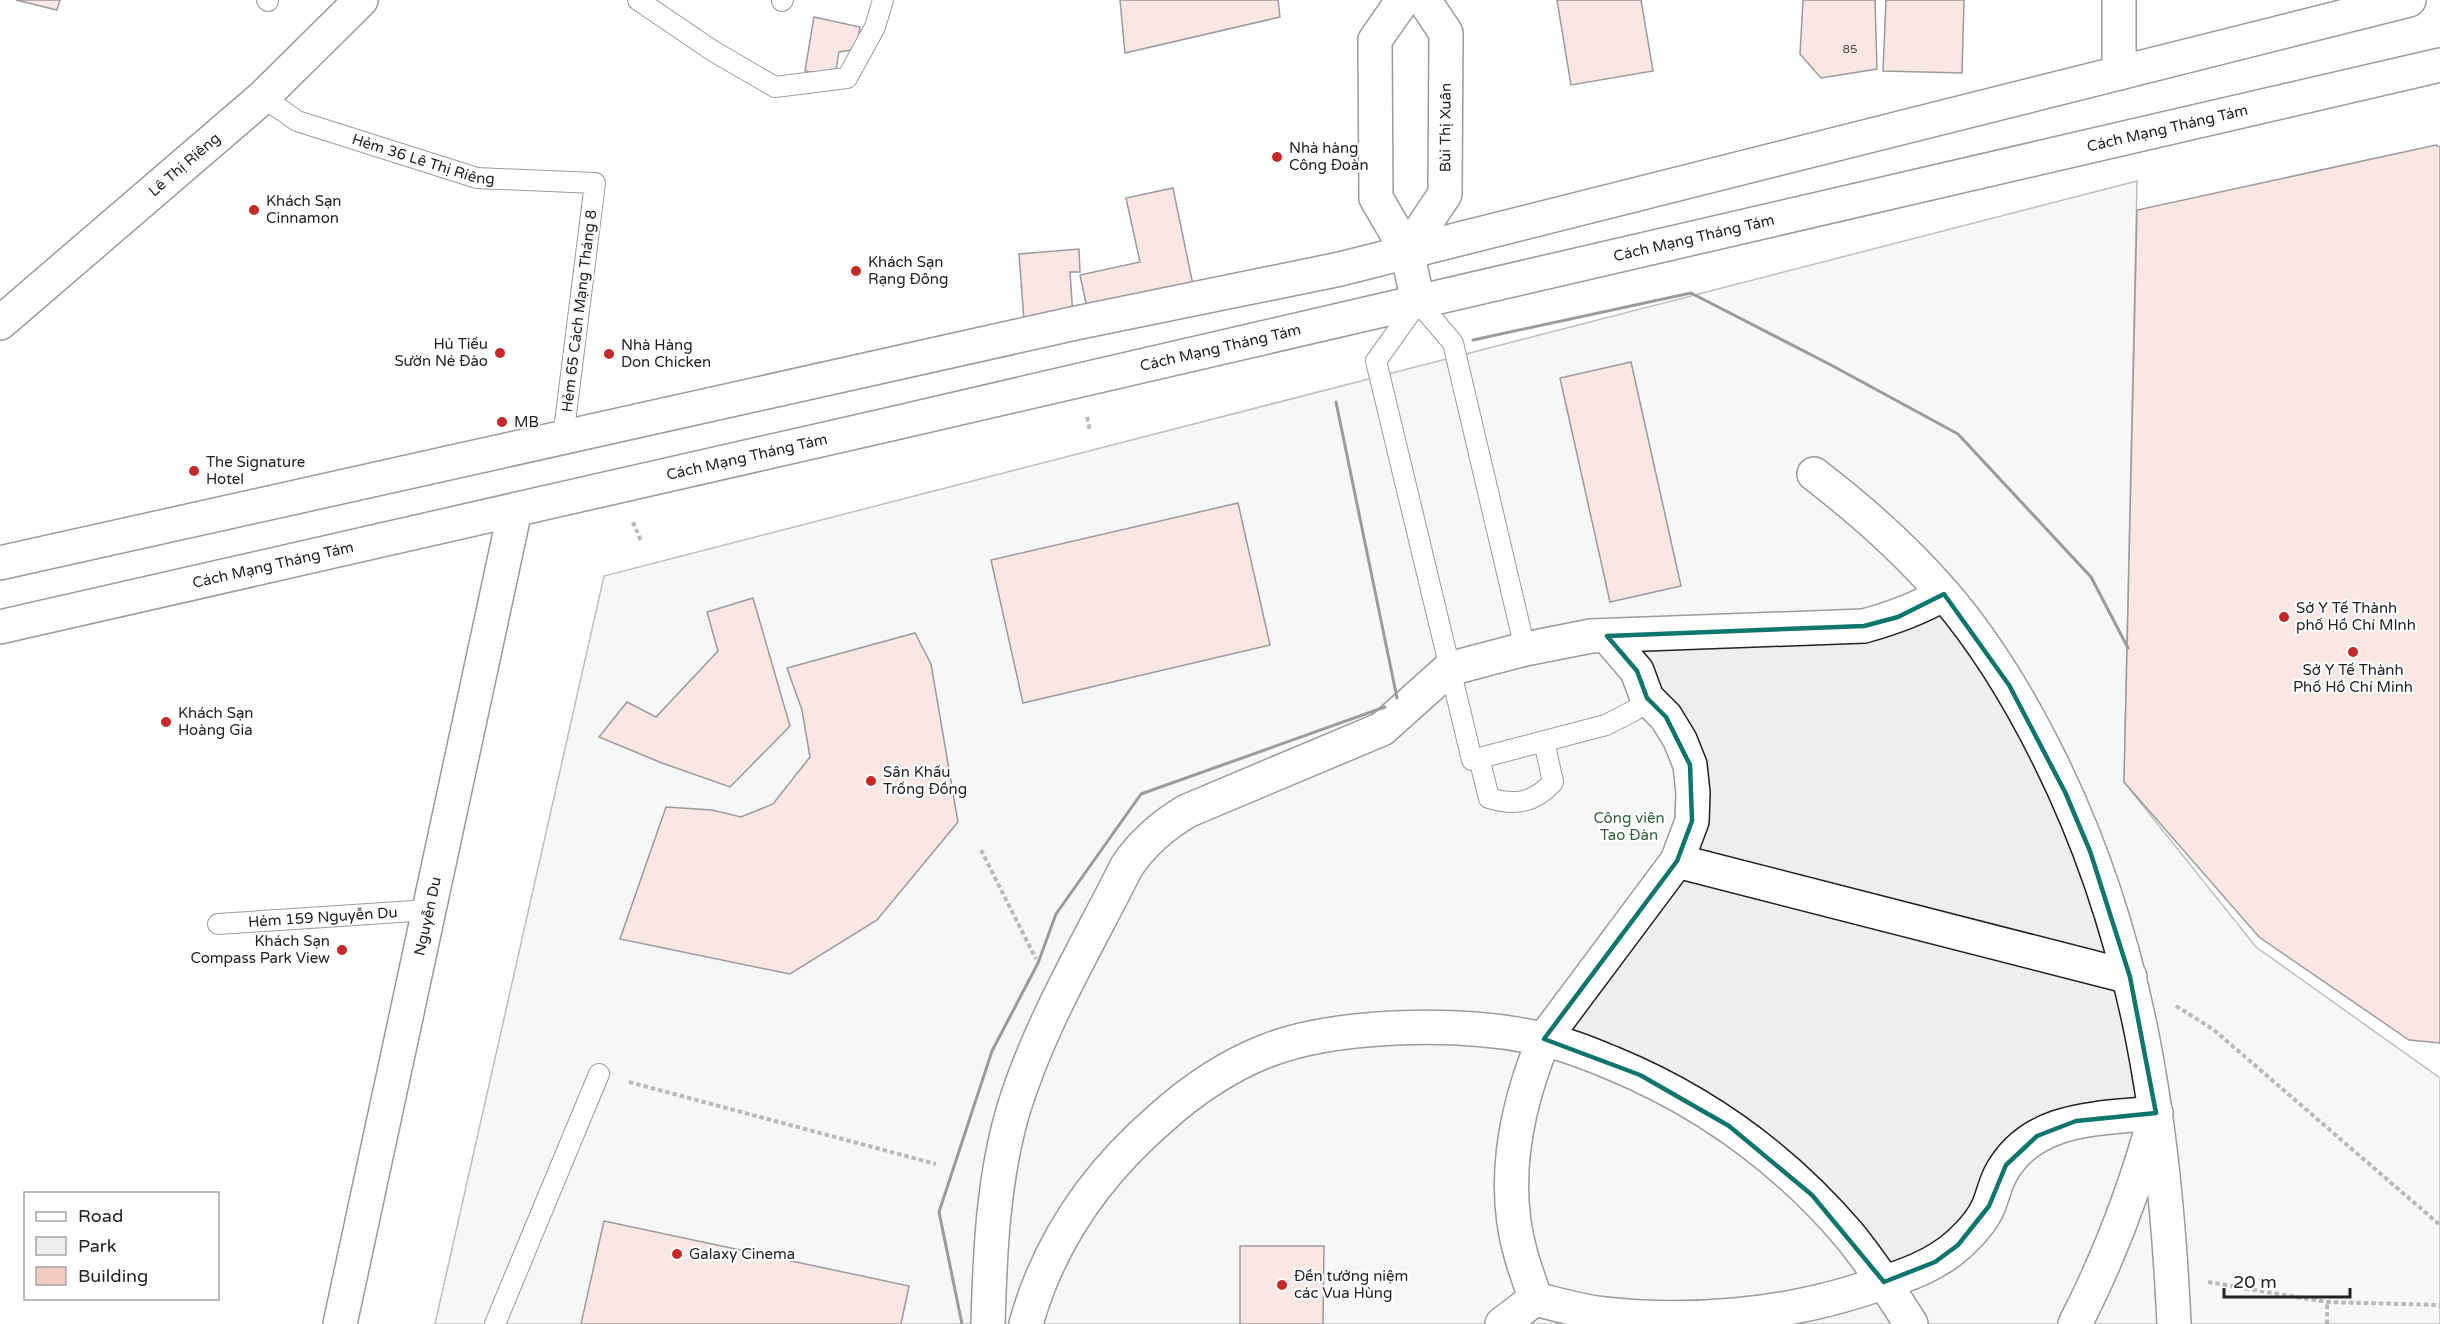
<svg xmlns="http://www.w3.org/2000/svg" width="2440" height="1324" viewBox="0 0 2440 1324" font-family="'Varela Round',sans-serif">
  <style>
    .green { fill: #eee; stroke: #6f6f6f; stroke-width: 1.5 }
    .building { fill: #f3c9c0; stroke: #222; stroke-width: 1.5 }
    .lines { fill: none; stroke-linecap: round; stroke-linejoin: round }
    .lane-casing { stroke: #222; stroke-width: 22 }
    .street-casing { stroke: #222; stroke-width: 36 }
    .secondary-casing { stroke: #222; stroke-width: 36 }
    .primary-casing { stroke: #222; stroke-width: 36 }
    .path { stroke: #646464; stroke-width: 4; stroke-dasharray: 4.5 3; stroke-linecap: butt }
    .lane { stroke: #fff; stroke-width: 20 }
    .street { stroke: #fff; stroke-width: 33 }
    .secondary { stroke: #fff; stroke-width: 33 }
    .primary { stroke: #fff; stroke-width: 33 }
    .wall { stroke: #222; stroke-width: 3 }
    .marked { fill: none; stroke: #0f766e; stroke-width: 4.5; stroke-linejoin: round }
    .poi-dot { fill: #c62828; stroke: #fff; stroke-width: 2 }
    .labels { text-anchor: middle; stroke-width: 4.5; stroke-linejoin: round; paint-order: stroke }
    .number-label { font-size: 12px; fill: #564c4a }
    .street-label { font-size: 15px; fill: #222; stroke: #fff }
    .poi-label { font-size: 15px; fill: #222; stroke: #fff; text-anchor: start }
    .park-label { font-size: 15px; fill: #2f5e38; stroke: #fff }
  </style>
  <rect width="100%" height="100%" fill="#fff"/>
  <path class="green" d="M 2137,181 L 2124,782 L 2256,947 L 2440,1078 L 2440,1324 L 435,1324 L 604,576 Z"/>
  <g class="building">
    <path d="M 16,0 L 60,0 L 57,10 Z"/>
    <path d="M 1120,0 L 1278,0 L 1280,17 L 1125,53 Z"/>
    <path d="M 1557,0 L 1641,0 L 1653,71 L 1571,85 Z"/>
    <path d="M 1803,0 L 1875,0 L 1877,69 L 1821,78 L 1800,54 Z"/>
    <path d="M 1886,0 L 1964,0 L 1962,73 L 1883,71 Z"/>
    <path d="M 814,17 L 860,27 L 857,49 L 839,52 L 835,76 L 805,71 Z"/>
    <path d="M 2436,145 L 2440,147 L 2440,1043 L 2409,1040 L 2259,937 L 2124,782 L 2137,210 Z"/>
    <path d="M 1173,188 L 1194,290 L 1088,313 L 1080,275 L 1140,262 L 1126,198 Z"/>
    <path d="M 1079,249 L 1080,272 L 1070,272 L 1073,317 L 1024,320 L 1019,254 Z"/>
    <path d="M 1631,362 L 1681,586 L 1610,602 L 1560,378 Z"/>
    <path d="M 1238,503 L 1270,645 L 1023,703 L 991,560 Z"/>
    <path d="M 753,598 L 790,726 L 730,787 L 662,763 L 599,737 L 627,702 L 656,717 L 718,651 L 707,612 Z"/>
    <path d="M 915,633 L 931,664 L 958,822 L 877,920 L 790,974 L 620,939 L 666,807 L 712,810 L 741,817 L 773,804 L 810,757 L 802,710 L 787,668 Z"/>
    <path d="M 604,1221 L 909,1286 L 901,1324 L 581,1324 Z"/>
    <path d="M 1240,1246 L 1324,1246 L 1323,1324 L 1240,1324 Z"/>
  </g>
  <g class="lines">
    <g class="lane-casing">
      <g id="lane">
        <path d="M 267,0 L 268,1"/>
        <path d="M 638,0 L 713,51 L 775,87 L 847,78 L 875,27 L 883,0"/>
        <path d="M 782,1 L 783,0"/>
        <path id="s1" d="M 263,97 L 297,121 L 477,178 L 595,183 L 563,438"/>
        <path d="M 1525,649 L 1453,343 L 1418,302 L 1376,361 L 1472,760 L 1606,725 L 1635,710 L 1647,698"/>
        <path d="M 1479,758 L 1489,798 C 1515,806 1534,803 1553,782 L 1544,741"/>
        <path id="s2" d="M 218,924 L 429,910"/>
        <path d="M 495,1324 L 599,1074"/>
      </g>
    </g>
    <g class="street-casing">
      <g id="street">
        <path d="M 2119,73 L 2119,0"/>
        <path d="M 1814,474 C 1861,510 1905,549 1944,594 C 1987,644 2021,701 2050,760 C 2139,940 2165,1126 2174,1324"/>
        <path d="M 1677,861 L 2130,977"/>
        <path d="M 1535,1299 C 1531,1284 1525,1270 1521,1255 C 1500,1182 1516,1107 1544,1039 L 1677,861 L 1692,821 L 1693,793 L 1690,765 L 1680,740 L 1666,717 L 1647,698 L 1637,671 L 1607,636"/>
        <path d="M 988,1324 C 990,1252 993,1180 1013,1111 C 1039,1025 1087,946 1127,866 C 1143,842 1162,826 1187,811 L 1382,729 L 1449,669 L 1525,649 L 1591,636 L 1864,626 C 1893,618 1918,609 1944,594"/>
        <path d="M 1026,1324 C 1049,1241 1096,1174 1161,1118 C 1191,1091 1228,1066 1266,1051 C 1306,1035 1353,1030 1395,1028 C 1444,1026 1494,1028 1542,1039 C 1566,1044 1590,1054 1612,1063 C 1704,1101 1785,1160 1849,1235 C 1872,1263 1892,1294 1911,1324"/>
        <path d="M 1502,1324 L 1535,1299 C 1556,1304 1576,1310 1597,1313 C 1688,1324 1784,1316 1870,1287 C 1901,1277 1934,1267 1959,1244 C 1971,1233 1983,1220 1989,1205 C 1993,1195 1995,1185 2000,1175 C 2031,1116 2098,1119 2156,1113 C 2136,1187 2110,1256 2075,1324"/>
      </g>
    </g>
    <g class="secondary-casing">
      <g id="secondary">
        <path d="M 1403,0 L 1375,40 L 1376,198 L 1407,251 L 1418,302"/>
        <path id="s3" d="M 1407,251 L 1445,194 L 1446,33 L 1424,0"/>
        <path id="s4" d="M 0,323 L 263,97 L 361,0"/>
        <path id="s5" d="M 340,1324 L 515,510"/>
      </g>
    </g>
    <g class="primary-casing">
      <g id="primary">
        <path d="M 0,563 L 1076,323 L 1340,269 L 2409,0"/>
        <path id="s6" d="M 0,627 L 891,424 L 2440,65"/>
      </g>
    </g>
    <g class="path">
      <path d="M 1087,417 L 1090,431"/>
      <path d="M 633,522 L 641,541"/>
      <path d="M 981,850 L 1036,959"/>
      <path d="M 2176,1006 L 2214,1030 L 2440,1225"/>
      <path d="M 629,1082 L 936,1164"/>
      <path d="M 2208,1282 L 2327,1302 L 2440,1305"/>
      <path d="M 2327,1324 L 2327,1302"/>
    </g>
    <use href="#lane" class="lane"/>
    <use href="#street" class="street"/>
    <use href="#secondary" class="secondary"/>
    <use href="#primary" class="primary"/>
    <g class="wall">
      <path d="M 1473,340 L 1691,293 L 1831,365 L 1958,434 L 2091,577 L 2128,648"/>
      <path d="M 1336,402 L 1397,698"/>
      <path d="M 962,1324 L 939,1212 L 992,1051 L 1038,963 L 1056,914 L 1141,794 L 1385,707"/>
    </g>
  </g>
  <path d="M0 0H2440V1324H0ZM 1944,594 L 2009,685 L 2065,792 L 2090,851 L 2130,977 L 2156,1113 L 2076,1121 L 2037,1136 L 2006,1165 L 1989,1206 L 1958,1245 L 1935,1262 L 1884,1282 L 1812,1195 L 1729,1126 L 1640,1075 L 1544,1039 L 1677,861 L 1692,821 L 1690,765 L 1666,717 L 1647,698 L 1637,671 L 1607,636 L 1864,626 L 1898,617 Z" fill="#fff" fill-opacity=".55" fill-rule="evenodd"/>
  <path class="marked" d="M 1944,594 L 2009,685 L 2065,792 L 2090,851 L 2130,977 L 2156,1113 L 2076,1121 L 2037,1136 L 2006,1165 L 1989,1206 L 1958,1245 L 1935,1262 L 1884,1282 L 1812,1195 L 1729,1126 L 1640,1075 L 1544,1039 L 1677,861 L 1692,821 L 1690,765 L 1666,717 L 1647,698 L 1637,671 L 1607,636 L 1864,626 L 1898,617 Z"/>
  <g class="poi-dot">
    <circle cx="1277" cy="157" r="6"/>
    <circle cx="254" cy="210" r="6"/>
    <circle cx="856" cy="271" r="6"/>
    <circle cx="500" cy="353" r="6"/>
    <circle cx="609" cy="354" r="6"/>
    <circle cx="502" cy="422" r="6"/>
    <circle cx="194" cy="471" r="6"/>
    <circle cx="2284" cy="617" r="6"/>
    <circle cx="2353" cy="652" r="6"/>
    <circle cx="166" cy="722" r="6"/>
    <circle cx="871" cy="781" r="6"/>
    <circle cx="342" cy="950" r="6"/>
    <circle cx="677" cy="1254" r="6"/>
    <circle cx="1282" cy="1285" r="6"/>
  </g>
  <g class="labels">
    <g class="number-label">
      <text x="1850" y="53">85</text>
    </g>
    <g class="street-label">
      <text dy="5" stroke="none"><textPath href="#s3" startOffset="135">Bùi Thị Xuân</textPath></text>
      <text dy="5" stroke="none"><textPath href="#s6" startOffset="2224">Cách Mạng Tháng Tám</textPath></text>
      <text dy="5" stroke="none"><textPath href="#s1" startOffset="174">Hẻm 36 Lê Thị Riêng</textPath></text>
      <text dy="5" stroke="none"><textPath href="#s4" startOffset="243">Lê Thị Riêng</textPath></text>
      <text dy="5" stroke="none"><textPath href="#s6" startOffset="1738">Cách Mạng Tháng Tám</textPath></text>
      <text transform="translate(579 311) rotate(-83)" y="5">Hẻm 65 Cách Mạng Tháng 8</text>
      <text dy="5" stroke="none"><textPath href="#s6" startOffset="1252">Cách Mạng Tháng Tám</textPath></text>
      <text dy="5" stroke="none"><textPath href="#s6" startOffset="766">Cách Mạng Tháng Tám</textPath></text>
      <text dy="5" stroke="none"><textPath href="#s6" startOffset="280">Cách Mạng Tháng Tám</textPath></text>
      <text dy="5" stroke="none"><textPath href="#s2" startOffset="105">Hẻm 159 Nguyễn Du</textPath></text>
      <text dy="5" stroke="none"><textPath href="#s5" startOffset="417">Nguyễn Du</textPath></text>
    </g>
    <g class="poi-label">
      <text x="1289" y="153">Nhà hàng<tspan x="1289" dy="17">Công Đoàn</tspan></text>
      <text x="266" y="206">Khách Sạn<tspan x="266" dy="17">Cinnamon</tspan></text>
      <text x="868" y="267">Khách Sạn<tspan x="868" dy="17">Rạng Đông</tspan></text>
      <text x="488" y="349" text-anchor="end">Hủ Tiếu<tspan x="488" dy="17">Sườn Né Đào</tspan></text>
      <text x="621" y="350">Nhà Hàng<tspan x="621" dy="17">Don Chicken</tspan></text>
      <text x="514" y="427">MB</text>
      <text x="206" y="467">The Signature<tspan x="206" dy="17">Hotel</tspan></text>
      <text x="2296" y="613">Sở Y Tế Thành<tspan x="2296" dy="17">phố Hồ Chí MInh</tspan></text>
      <text x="2353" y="675" text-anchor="middle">Sở Y Tế Thành<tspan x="2353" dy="17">Phố Hồ Chí Minh</tspan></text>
      <text x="178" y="718">Khách Sạn<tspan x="178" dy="17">Hoàng Gia</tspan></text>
      <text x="883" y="777">Sân Khấu<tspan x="883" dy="17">Trống Đồng</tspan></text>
      <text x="330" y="946" text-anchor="end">Khách Sạn<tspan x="330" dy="17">Compass Park View</tspan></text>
      <text x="689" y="1259">Galaxy Cinema</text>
      <text x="1294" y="1281">Đền tưởng niệm<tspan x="1294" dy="17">các Vua Hùng</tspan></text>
    </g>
    <g class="park-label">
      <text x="1629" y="823">Công viên<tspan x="1629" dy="17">Tao Đàn</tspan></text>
    </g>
  </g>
  <rect x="24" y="1192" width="195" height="108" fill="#ffffff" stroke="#a7a7a7" stroke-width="1.5"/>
  <rect x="36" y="1212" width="30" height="9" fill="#ffffff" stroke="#a7a7a7" stroke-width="1.5"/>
  <text x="78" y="1222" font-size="18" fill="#222222">Road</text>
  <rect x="36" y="1237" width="30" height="18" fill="#eeeeee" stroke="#a7a7a7" stroke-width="1.5"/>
  <text x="78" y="1252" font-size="18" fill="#222222">Park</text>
  <rect x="36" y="1267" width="30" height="18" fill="#f3c9c0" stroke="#a7a7a7" stroke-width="1.5"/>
  <text x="78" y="1282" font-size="18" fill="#222222">Building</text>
  <path d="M2224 1288v9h126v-9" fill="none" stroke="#222222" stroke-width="3"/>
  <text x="2233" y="1288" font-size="18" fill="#222222" stroke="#ffffff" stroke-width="4.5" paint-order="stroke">20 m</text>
</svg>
